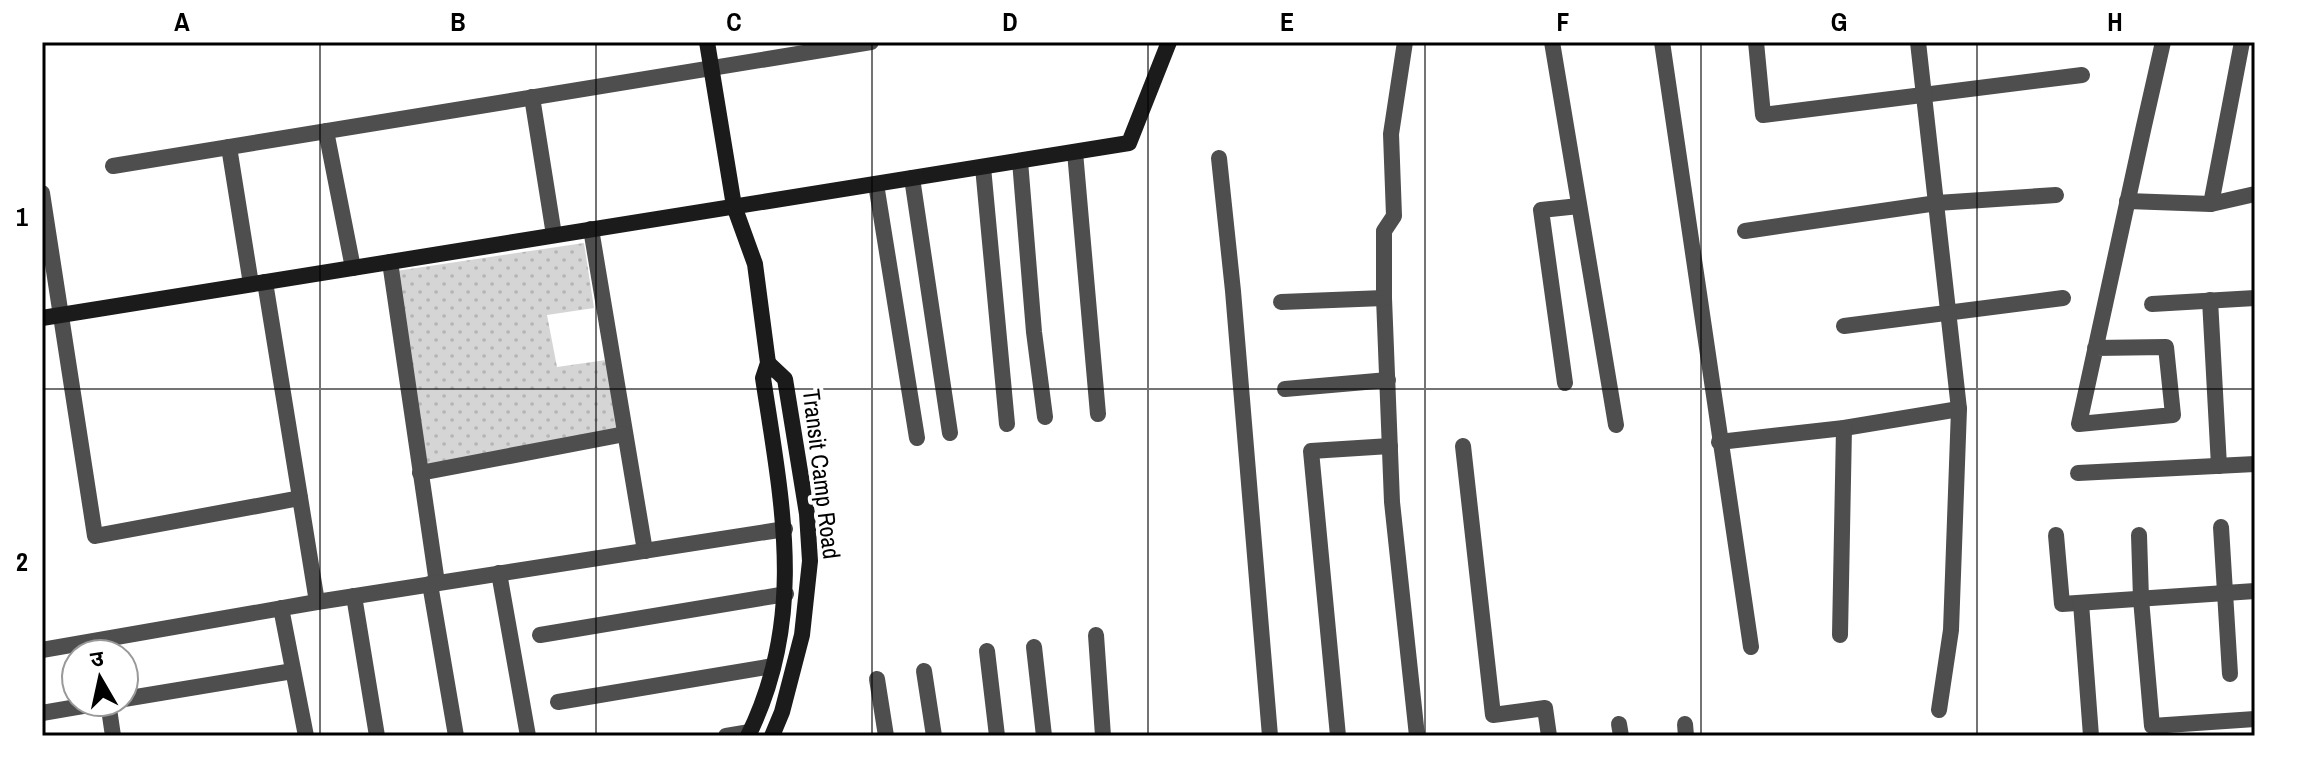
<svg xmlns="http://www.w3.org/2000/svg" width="2297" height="778" viewBox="0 0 2297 778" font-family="'Archivo Narrow','Noto Sans Devanagari',sans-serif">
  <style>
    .park { fill: url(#park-dots) }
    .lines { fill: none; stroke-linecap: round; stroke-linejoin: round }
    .street { stroke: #4e4e4e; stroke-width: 16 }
    .secondary { stroke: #1b1b1b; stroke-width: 16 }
    .grid { fill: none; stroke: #000; stroke-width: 2; stroke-opacity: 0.55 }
    .labels { text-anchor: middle; stroke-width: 8; stroke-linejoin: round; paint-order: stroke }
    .street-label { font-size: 24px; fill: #000; stroke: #fff }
    .neatline { fill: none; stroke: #000; stroke-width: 3 }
    .grid-label { font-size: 26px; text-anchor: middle; font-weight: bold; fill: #000 }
  </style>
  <defs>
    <pattern id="park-dots" width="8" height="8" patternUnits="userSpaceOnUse" patternTransform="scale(2)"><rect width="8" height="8" fill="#d5d5d5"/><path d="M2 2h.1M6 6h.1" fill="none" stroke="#b5b5b5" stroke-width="1.8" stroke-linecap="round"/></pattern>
  </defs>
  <rect width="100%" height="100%" fill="#fff"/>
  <path class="park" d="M 584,243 L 594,308 L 547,315 L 557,367 L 606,360 L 617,431 L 427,464 L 396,271 Z"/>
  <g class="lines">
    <g class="street">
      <path d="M 1405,42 L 1391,134 L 1394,216 L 1384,231 L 1384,298 L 1392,502 L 1417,736"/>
      <path d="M 1552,42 L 1616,425"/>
      <path d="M 1662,42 L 1751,647"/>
      <path d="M 1756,42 L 1763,115 L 2082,75"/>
      <path d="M 1918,42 L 1959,409 L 1951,630 L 1939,710"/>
      <path d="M 532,97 L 554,235"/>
      <path d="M 326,131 L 353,268"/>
      <path d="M 229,147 L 251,284"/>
      <path d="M 1075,152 L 1098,414"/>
      <path d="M 1219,158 L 1233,291 L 1270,736"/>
      <path d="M 1020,161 L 1034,332 L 1045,417"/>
      <path d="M 113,166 L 871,42"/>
      <path d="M 983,167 L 1007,424"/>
      <path d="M 912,178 L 950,433"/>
      <path d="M 876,184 L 917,438"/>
      <path d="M 42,193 L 95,536 L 300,498"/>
      <path d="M 2127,201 L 2211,204 L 2255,194"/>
      <path d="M 2211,204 L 2242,42"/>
      <path d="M 591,229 L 645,551"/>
      <path d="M 1745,231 L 1937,203 L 2056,195"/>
      <path d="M 390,262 L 437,583"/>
      <path d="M 265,282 L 317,602"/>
      <path d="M 2210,300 L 2219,466"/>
      <path d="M 1281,302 L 1384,298"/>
      <path d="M 2152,304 L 2255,298"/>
      <path d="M 1844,326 L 2063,298"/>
      <path d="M 2095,348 L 2166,347 L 2173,415 L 2079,424 C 2106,296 2134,169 2163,42"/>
      <path d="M 1565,383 L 1541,210 L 1579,206"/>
      <path d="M 1285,389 L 1388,380"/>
      <path d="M 1719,442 L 1844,428 L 1959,409"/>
      <path d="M 1463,446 L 1493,715 L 1545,708 L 1549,736"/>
      <path d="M 420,473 L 625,434"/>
      <path d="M 2078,473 L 2255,464"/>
      <path d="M 2221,527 L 2230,674"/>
      <path d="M 2056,535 L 2062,604 L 2255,591"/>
      <path d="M 2139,535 L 2141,599 L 2152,726 L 2255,719"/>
      <path d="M 499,573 L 528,736"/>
      <path d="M 430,584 L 456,736"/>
      <path d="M 354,596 L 377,736"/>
      <path d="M 2081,603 L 2091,736"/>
      <path d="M 281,608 L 306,736"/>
      <path d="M 540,635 L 786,594"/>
      <path d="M 1096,635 L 1103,736"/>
      <path d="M 1840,635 L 1844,428"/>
      <path d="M 1034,647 L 1044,736"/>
      <path d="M 42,650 L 317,602 L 785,529"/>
      <path d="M 987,651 L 997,736"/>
      <path d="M 924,671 L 934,736"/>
      <path d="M 877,679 L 886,736"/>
      <path d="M 124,699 L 293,671"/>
      <path d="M 108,702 L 113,736"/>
      <path d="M 558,702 L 773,666"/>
      <path d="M 42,713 L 106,702"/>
      <path d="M 1619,724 L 1621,736"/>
      <path d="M 1685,724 L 1686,736"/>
      <path d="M 726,736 L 750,732"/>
      <path d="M 1338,736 L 1311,451 L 1390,446"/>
    </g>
    <g class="secondary">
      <path d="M 707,42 L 734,206 L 755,264 L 768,363 L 763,378 C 782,503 807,617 748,736"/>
      <path d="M 42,318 L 1129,143 L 1169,42"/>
      <path d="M 768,363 L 785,379 L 807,514 L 810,561 L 802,635 L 782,712 L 772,736"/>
    </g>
  </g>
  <path class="grid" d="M 320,42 L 320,736M 596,42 L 596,736M 872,42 L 872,736M 1148,42 L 1148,736M 1425,42 L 1425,736M 1701,42 L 1701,736M 1977,42 L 1977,736M 42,389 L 2255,389"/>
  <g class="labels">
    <g class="street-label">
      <text transform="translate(821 474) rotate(83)" y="8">Transit Camp Road</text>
    </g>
  </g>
  <rect width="2297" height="778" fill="none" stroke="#ffffff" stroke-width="88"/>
  <g transform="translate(100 678) rotate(351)"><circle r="38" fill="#ffffff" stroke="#999999" stroke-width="2"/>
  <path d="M0-6L14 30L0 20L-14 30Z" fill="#000000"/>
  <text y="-12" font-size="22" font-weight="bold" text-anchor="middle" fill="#000000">उ</text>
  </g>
  <rect x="44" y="44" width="2209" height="690" class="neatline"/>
  <g class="grid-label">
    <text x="182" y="31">A</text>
    <text x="458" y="31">B</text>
    <text x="734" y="31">C</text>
    <text x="1010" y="31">D</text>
    <text x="1287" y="31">E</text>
    <text x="1563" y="31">F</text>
    <text x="1839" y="31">G</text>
    <text x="2115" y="31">H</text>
    <text x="22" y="226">1</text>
    <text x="22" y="571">2</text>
  </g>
</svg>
